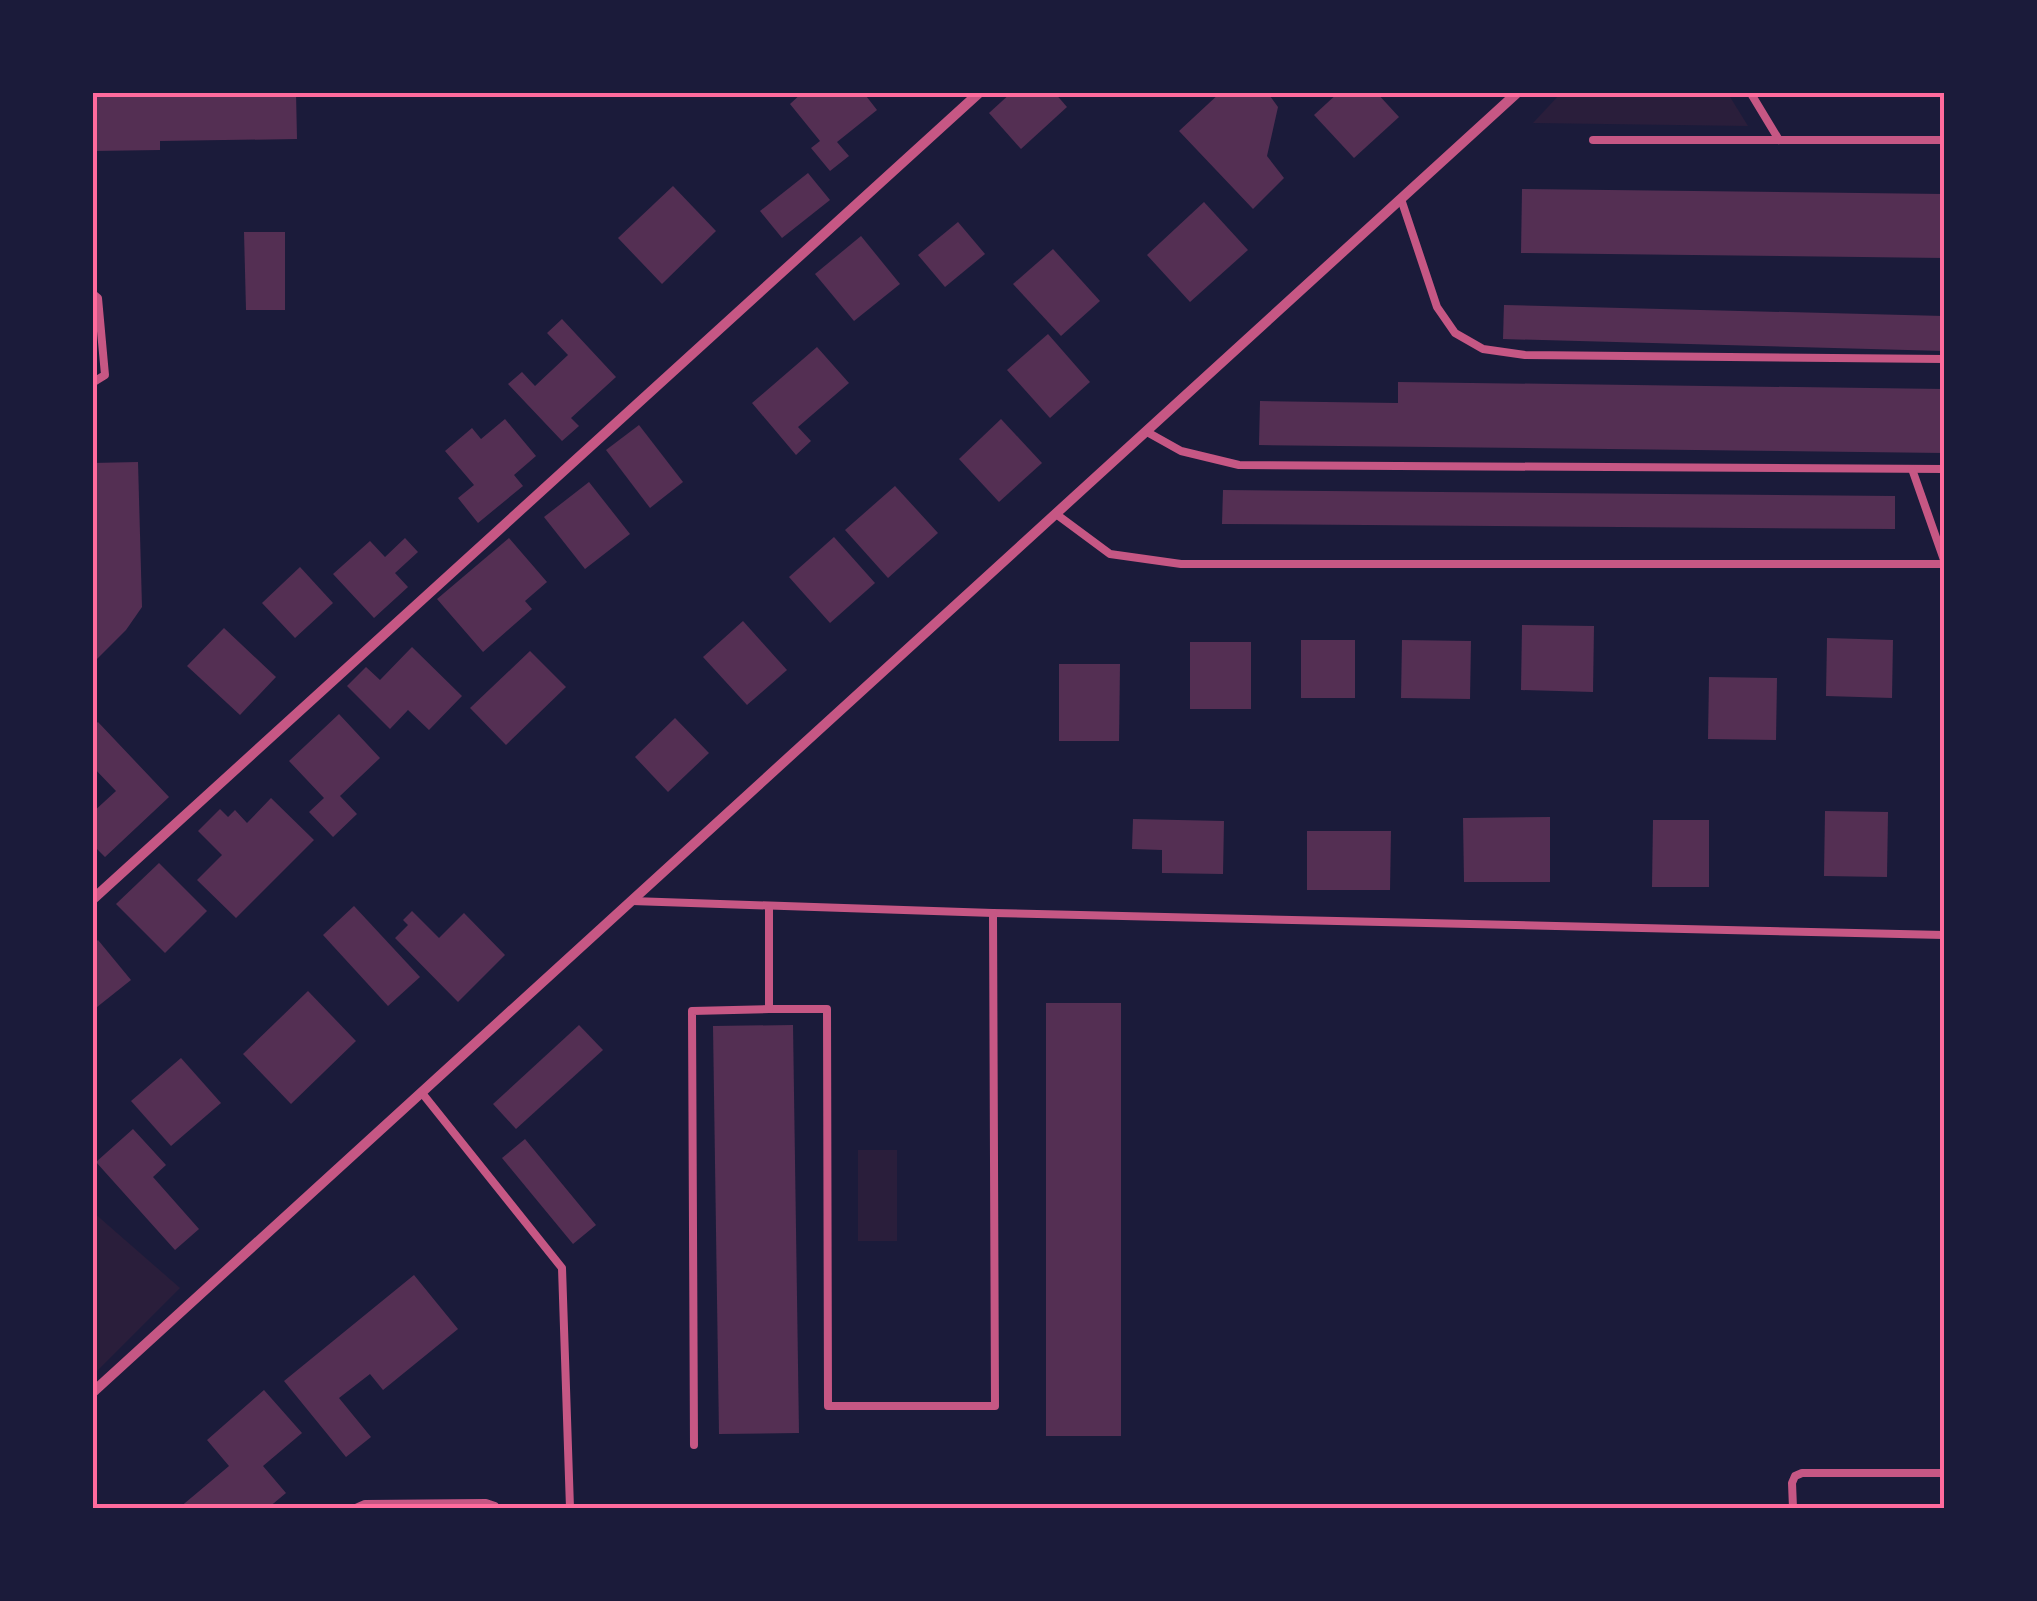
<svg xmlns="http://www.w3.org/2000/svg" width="2037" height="1601" viewBox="0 0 2037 1601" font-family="Manrope,sans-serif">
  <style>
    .green { fill: #2a1e3b }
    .building { fill: #542f53 }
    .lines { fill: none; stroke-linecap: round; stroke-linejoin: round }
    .service { stroke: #c65784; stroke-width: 8 }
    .minor { stroke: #c65784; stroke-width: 10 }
    .neatline { fill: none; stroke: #ff6b9d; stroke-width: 4 }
  </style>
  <rect width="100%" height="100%" fill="#1b1b3a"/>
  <g class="green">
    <path d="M 1727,92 L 1748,126 L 1533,123 L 1561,93 Z"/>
    <rect x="858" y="1150" width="39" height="91"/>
    <path d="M 93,1212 L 180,1288 L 93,1375 Z"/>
  </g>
  <g class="building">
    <path d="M 92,92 L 296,92 L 297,139 L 160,141 L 160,150 L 92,151 Z"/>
    <path d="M 803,92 L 863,92 L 877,110 L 837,142 L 849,156 L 830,171 L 811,148 L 820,141 L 790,104 Z"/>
    <path d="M 1012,92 L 1054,92 L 1067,107 L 1021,149 L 989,113 Z"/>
    <path d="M 1221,92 L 1267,92 L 1278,107 L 1267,156 L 1284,178 L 1253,209 L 1179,131 Z"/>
    <path d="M 1339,92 L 1376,92 L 1399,117 L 1354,158 L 1314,115 Z"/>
    <path d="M 808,173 L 830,200 L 782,238 L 760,211 Z"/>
    <path d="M 673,186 L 716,231 L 662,284 L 618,238 Z"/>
    <path d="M 1522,189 L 1944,194 L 1944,258 L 1521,253 Z"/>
    <path d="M 1204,202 L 1248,250 L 1190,302 L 1147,255 Z"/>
    <path d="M 958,222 L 985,254 L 945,287 L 918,255 Z"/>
    <path d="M 244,232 L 285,232 L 285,310 L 246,310 Z"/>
    <path d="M 861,236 L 900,284 L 854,321 L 815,274 Z"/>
    <path d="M 1053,249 L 1100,301 L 1061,336 L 1013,284 Z"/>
    <path d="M 1504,305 L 1944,316 L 1944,351 L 1503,339 Z"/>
    <path d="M 562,319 L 616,377 L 571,418 L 579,426 L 562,441 L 508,384 L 522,372 L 535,386 L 568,355 L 547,333 Z"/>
    <path d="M 1048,334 L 1090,382 L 1050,418 L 1007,370 Z"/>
    <path d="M 817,347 L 849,383 L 798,427 L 811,441 L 796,455 L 752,403 Z"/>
    <path d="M 1398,382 L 1944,389 L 1944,453 L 1259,445 L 1260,401 L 1398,403 Z"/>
    <path d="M 505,419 L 536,456 L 514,475 L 523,486 L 478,523 L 458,498 L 474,485 L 445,451 L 472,428 L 481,439 Z"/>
    <path d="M 1001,419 L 1042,463 L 999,502 L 959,459 Z"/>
    <path d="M 639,425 L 683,482 L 650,508 L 606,450 Z"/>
    <path d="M 138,462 L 142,607 L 126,630 L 92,664 L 92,463 Z"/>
    <path d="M 589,482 L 630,534 L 585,569 L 544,517 Z"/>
    <path d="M 895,486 L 938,533 L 888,578 L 845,530 Z"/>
    <path d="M 1223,490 L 1895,496 L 1895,529 L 1222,524 Z"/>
    <path d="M 834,537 L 875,583 L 830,623 L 789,577 Z"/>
    <path d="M 405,538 L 418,552 L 395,573 L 408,587 L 374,618 L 333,574 L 370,541 L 385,557 Z"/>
    <path d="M 509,538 L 547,582 L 525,601 L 532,609 L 483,652 L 437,599 Z"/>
    <path d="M 300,567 L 333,603 L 295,638 L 262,603 Z"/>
    <path d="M 743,621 L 787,670 L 747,705 L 703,657 Z"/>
    <path d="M 1522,625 L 1594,626 L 1593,692 L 1521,690 Z"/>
    <path d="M 224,628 L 276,677 L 240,715 L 187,666 Z"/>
    <path d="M 1827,638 L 1893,640 L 1892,698 L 1826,696 Z"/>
    <rect x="1301" y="640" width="54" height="58"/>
    <path d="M 1402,640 L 1471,641 L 1470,699 L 1401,698 Z"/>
    <rect x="1190" y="642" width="61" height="67"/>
    <path d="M 412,647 L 462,696 L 429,730 L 408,710 L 390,729 L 347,686 L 366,667 L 380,680 Z"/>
    <path d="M 530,651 L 566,687 L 506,745 L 470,708 Z"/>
    <path d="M 1059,664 L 1120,664 L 1119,741 L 1059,741 Z"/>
    <path d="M 1709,677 L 1777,678 L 1776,740 L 1708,739 Z"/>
    <path d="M 339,714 L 380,758 L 340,796 L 357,814 L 333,837 L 309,812 L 324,798 L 289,761 Z"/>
    <path d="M 675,718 L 709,753 L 668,792 L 635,757 Z"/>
    <path d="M 98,722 L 169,797 L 105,857 L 92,844 L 92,813 L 116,791 L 92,766 L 92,727 Z"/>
    <path d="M 271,798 L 314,840 L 236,918 L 197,880 L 222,855 L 198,831 L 220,809 L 228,817 L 235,810 L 247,823 Z"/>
    <path d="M 1825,811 L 1888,812 L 1887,877 L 1824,876 Z"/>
    <path d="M 1550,817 L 1550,882 L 1464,882 L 1463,818 Z"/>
    <path d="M 1133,819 L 1224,821 L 1223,874 L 1162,873 L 1162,850 L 1132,849 Z"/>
    <path d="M 1653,820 L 1709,820 L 1709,887 L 1652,887 Z"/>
    <path d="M 1307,831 L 1391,831 L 1390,890 L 1307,890 Z"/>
    <path d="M 159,863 L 207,911 L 165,953 L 116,904 Z"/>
    <path d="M 354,906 L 420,977 L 388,1006 L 323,935 Z"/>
    <path d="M 412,911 L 439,938 L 464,913 L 505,955 L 458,1002 L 395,938 L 408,925 L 403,920 Z"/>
    <path d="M 98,940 L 131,980 L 92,1011 L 92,945 Z"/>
    <path d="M 308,991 L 356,1041 L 291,1104 L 243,1054 Z"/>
    <rect x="1046" y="1003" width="75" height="433"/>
    <path d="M 579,1025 L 603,1050 L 516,1129 L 493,1104 Z"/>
    <path d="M 793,1025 L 799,1433 L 719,1434 L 713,1026 Z"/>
    <path d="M 181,1058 L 221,1103 L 171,1146 L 131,1101 Z"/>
    <path d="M 133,1129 L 166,1165 L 153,1177 L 199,1229 L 175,1250 L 96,1162 Z"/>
    <path d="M 525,1139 L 596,1225 L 573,1244 L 502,1158 Z"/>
    <path d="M 414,1275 L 458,1329 L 383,1390 L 370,1374 L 339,1398 L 371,1437 L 346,1457 L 284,1381 Z"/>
    <path d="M 264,1390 L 302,1433 L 263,1466 L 286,1493 L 268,1508 L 179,1508 L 229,1466 L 207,1440 Z"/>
  </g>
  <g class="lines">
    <g class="service">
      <path d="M 1750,92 L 1779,140"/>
      <path d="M 1593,140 L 1944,140"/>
      <path d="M 1401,199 L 1437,307 L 1455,333 L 1483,349 L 1525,355 L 1944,359"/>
      <path d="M 92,293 L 98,298 L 105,375 L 92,383"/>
      <path d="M 1147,432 L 1181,451 L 1239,465 L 1944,469"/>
      <path d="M 1912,469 L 1944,560"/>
      <path d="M 1056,514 L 1110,554 L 1181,564 L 1944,564"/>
      <path d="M 632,901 L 993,913 L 1944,935"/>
      <path d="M 769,906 L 769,1009 L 827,1009 L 828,1406 L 995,1406 L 993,913"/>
      <path d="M 422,1093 L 562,1268 L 570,1508"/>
      <path d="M 694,1445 L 692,1011 L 769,1009"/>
      <path d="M 356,1508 L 365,1504 L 486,1503 L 495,1506 L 496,1508"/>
      <path d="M 1793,1508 L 1792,1483 L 1795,1476 L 1802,1473 L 1944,1473"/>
    </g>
    <g class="minor">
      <path d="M 92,900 L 980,92"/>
      <path d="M 92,1393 L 1518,92"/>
    </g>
  </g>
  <rect width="2037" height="1601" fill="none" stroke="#1b1b3a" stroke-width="190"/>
  <rect x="95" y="95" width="1847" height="1411" class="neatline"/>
</svg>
